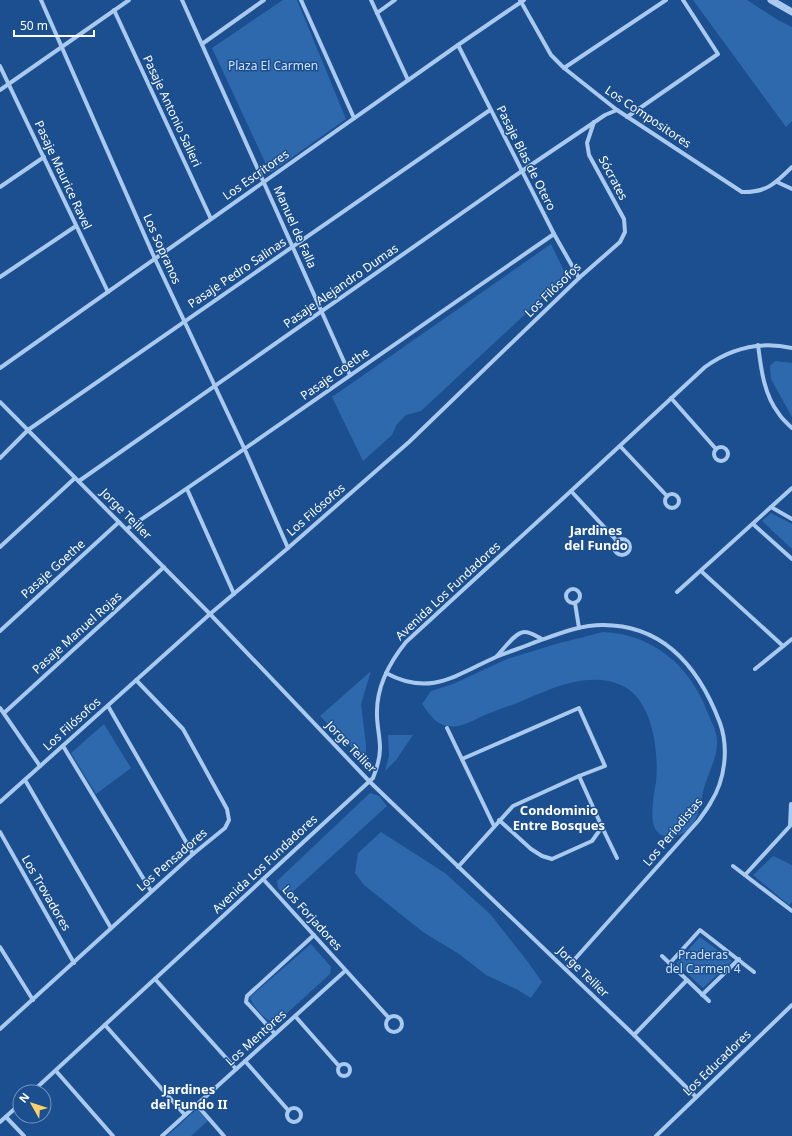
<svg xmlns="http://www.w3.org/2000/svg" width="792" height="1136" viewBox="0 0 792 1136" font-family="'Noto Sans',sans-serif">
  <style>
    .green { fill: #2e69ad }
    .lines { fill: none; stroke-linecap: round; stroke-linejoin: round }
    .minor { stroke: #a9c9ee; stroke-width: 4 }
    .tertiary { stroke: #a9c9ee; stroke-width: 7 }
    .labels { text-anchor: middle; stroke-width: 3; stroke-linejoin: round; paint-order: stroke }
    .park-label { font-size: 12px; fill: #cfe3fa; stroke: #1b4f8f }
    .street-label { font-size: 12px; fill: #fff; stroke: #1b4f8f }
    .neighbourhood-label { font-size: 13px; font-weight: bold; fill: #fff; stroke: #1b4f8f }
  </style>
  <rect width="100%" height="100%" fill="#1b4f8f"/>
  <g class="green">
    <path d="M 283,0 L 297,0 L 346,119 L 270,173 L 212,48 Z"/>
    <path d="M 693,0 L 747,0 L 778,20 L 792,27 L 792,121 L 786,127 Z"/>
    <path d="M 551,244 L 564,271 L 562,280 L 421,411 L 406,415 L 397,424 L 392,435 L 363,461 L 332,397 Z"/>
    <path d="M 775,361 L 792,363 L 792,417 L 771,379 L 770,366 Z"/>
    <path d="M 771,513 L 792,524 L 792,549 L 762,521 Z"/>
    <path d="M 603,632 C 653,634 690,666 707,711 C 711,721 716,729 717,740 C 718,759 707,774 703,792 C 699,810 697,830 676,836 C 667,838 657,836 654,826 C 650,815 654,794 656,782 C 659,752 653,699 621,685 C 587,670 548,690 517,703 C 506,707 495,711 485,715 C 471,721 459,730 443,725 C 433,721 428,712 422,704 L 431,691 L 453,684 L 507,659 L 556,644 Z"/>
    <path d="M 371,671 L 361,704 L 366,745 L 366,753 L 362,758 L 320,716 Z"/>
    <path d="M 104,724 L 131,768 L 96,794 L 71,753 Z"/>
    <path d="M 388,735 L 413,735 L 396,760 L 385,771 L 389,756 Z"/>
    <path d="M 370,793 L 379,796 L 387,806 L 287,897 L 278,888 L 277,881 Z"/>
    <path d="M 381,832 L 445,873 L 490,914 L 528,962 L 542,982 L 531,998 L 516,989 L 486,975 L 459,954 L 423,932 L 364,885 L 355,873 L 358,853 Z"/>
    <path d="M 773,856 L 792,865 L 792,902 L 789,905 L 753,875 Z"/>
    <path d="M 700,937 L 732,961 L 703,988 L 676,963 Z"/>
    <path d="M 311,944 L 331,967 L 330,974 L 275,1024 C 267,1022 251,1005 250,997 Z"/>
    <path d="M 198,1108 L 209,1120 L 191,1136 L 167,1136 Z"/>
  </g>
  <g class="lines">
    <g class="minor">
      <path d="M 41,0 L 155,259 L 245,450 L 288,548"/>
      <path d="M 182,0 L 350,375"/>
      <path d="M 301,0 L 354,118"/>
      <path d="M 371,0 L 408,80"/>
      <path d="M 520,0 L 551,55 L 564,68 L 617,110 L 742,192 C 766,193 776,183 792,167"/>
      <path d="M 114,10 L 211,219"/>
      <path d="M 377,13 L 395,0"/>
      <path d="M 202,44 L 264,0"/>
      <path d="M 458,45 L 554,234 L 579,278"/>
      <path d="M 0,66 L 108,292"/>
      <path d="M 564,68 L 666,0"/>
      <path d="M 0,90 L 129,0"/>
      <path d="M 627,117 L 718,54 L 683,0"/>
      <path d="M 777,182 L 792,189"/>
      <path d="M 0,187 L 44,157"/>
      <path d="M 0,277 L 76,226"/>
      <path d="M 758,345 C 761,369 764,395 779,414 C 782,419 788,424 792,428"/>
      <path d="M 0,368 L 458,45 L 524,0"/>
      <path d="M 671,398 L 716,449"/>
      <path d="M 0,402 L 210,614 L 369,781 L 634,1035 L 696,1097"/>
      <path d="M 620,446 L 667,496"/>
      <circle cx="721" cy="454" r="7"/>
      <path d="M 0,458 L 28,430 L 490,110"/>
      <path d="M 79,481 L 522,171 L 605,115 L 617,110"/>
      <path d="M 187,489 L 234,594"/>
      <path d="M 571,491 L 617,541"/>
      <circle cx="672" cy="501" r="7"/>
      <path d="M 771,507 L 792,519"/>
      <path d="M 753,524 L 792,559"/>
      <path d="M 127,529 C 270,433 411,332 554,234"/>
      <circle cx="622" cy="547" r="8"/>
      <path d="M 0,547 L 75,478"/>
      <path d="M 701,571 L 783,646"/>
      <circle cx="573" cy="596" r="7"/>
      <path d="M 677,592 L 792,488"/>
      <path d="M 575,603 L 579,628"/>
      <path d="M 0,631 L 119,522"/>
      <path d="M 497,656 C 503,650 516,631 525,632 C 531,632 537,637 542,639"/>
      <path d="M 755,669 L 792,639"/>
      <path d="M 386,673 C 430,697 456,675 496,657 C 508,652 521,648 533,643 C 556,635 578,625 603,625 C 665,625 700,670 720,723 C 729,748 725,780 711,802 C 708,808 703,814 699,820 L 566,969"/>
      <path d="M 108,706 L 193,854"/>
      <path d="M 0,708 L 40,766"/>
      <path d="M 4,713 L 164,567"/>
      <path d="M 447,728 L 494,826"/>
      <path d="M 63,746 L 151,891"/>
      <path d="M 25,780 L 111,928"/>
      <path d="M 0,802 L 210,614 L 288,548 L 409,442 L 579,278 L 620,242 L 625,232 L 624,219 L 589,155 L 587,143 L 594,122"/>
      <path d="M 499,820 L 531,849 L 542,856 L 552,859 L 592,841 L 602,827 L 579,776"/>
      <path d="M 602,827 L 617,858"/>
      <path d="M 0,832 L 74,963"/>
      <path d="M 733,866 L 792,911"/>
      <path d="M 458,867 L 513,806 L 579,776 L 605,766 L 579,708 L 462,759"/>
      <path d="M 745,875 L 790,826 L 791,804"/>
      <path d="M 263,879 L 389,1018"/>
      <path d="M 0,947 L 33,1000"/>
      <path d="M 662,956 L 709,1001"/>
      <path d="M 670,963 L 700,930 L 754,972"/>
      <path d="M 155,979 L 236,1069"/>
      <path d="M 702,995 L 739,959"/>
      <path d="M 295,1016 L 339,1066"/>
      <circle cx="394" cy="1024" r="8"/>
      <path d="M 105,1025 L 185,1115"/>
      <path d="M 0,1029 L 193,854 L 225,828 L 229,820 L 227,809 L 183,729 L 136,680"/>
      <path d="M 275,1034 L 249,1005 L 246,1002 L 247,996 L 314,935"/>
      <path d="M 634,1035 L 687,980"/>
      <path d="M 245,1061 L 288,1110"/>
      <circle cx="344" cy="1070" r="6"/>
      <path d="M 56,1071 L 113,1136"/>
      <path d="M 32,1092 L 373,778 C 377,768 380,758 380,748 C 380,737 377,726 377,715 C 376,687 389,663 406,642 L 571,491 L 705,367 C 731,348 760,341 792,348"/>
      <path d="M 197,1105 L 224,1136"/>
      <circle cx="294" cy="1115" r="7"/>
      <path d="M 6,1117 L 24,1136"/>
      <path d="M 0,1122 L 20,1104"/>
      <path d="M 162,1136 L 345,971"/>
      <path d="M 656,1136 L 792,1005"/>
    </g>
    <path class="tertiary" d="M 771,0 L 792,12"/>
  </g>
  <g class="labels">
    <g class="park-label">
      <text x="273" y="70">Plaza El Carmen</text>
      <text x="703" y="959">Praderas<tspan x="703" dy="14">del Carmen 4</tspan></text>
    </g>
    <g class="street-label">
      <text transform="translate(172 111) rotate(65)" y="4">Pasaje Antonio Salieri</text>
      <text transform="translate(648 117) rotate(34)" y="4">Los Compositores</text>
      <text transform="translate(526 158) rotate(63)" y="4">Pasaje Blas de Otero</text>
      <text transform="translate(63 175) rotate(65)" y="4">Pasaje Maurice Ravel</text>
      <text transform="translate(256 175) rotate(-35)" y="4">Los Escritores</text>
      <text transform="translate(613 178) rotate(62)" y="4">Sócrates</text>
      <text transform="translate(295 227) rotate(66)" y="4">Manuel de Falla</text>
      <text transform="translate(162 249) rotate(66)" y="4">Los Sopranos</text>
      <text transform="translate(237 273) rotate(-34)" y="4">Pasaje Pedro Salinas</text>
      <text transform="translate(341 286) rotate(-35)" y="4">Pasaje Alejandro Dumas</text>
      <text transform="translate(553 290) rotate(-44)" y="4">Los Filósofos</text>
      <text transform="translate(335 374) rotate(-35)" y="4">Pasaje Goethe</text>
      <text transform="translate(316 510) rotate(-41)" y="4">Los Filósofos</text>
      <text transform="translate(126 514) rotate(45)" y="4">Jorge Teilier</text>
      <text transform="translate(53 569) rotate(-42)" y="4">Pasaje Goethe</text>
      <text transform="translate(448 591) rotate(-43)" y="4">Avenida Los Fundadores</text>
      <text transform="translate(77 633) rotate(-42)" y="4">Pasaje Manuel Rojas</text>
      <text transform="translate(72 724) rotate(-42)" y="4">Los Filósofos</text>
      <text transform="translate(351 747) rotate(46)" y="4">Jorge Teilier</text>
      <text transform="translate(673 832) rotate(-50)" y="4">Los Periodistas</text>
      <text transform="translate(172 860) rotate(-41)" y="4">Los Pensadores</text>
      <text transform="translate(265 864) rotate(-43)" y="4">Avenida Los Fundadores</text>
      <text transform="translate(46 893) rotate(60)" y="4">Los Trovadores</text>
      <text transform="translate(312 918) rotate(48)" y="4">Los Forjadores</text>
      <text transform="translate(583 972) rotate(44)" y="4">Jorge Teilier</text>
      <text transform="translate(256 1038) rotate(-42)" y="4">Los Mentores</text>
      <text transform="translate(717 1063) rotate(-44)" y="4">Los Educadores</text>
    </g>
    <g class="neighbourhood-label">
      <text x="596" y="535">Jardines<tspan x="596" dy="15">del Fundo</tspan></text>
      <text x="559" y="815">Condominio<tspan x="559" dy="15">Entre Bosques</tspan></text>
      <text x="189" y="1094">Jardines<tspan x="189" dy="15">del Fundo II</tspan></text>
    </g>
  </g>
  <g transform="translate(32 1104) rotate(309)"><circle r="19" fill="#1b4f8f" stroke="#7695bc"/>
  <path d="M0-3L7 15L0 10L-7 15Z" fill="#ffd166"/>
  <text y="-6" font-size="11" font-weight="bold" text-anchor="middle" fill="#ffffff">N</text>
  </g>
  <path d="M14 30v6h80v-6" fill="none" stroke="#ffffff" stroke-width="2"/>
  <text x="20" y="30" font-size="12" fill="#ffffff" stroke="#1b4f8f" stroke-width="3" paint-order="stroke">50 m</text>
</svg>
